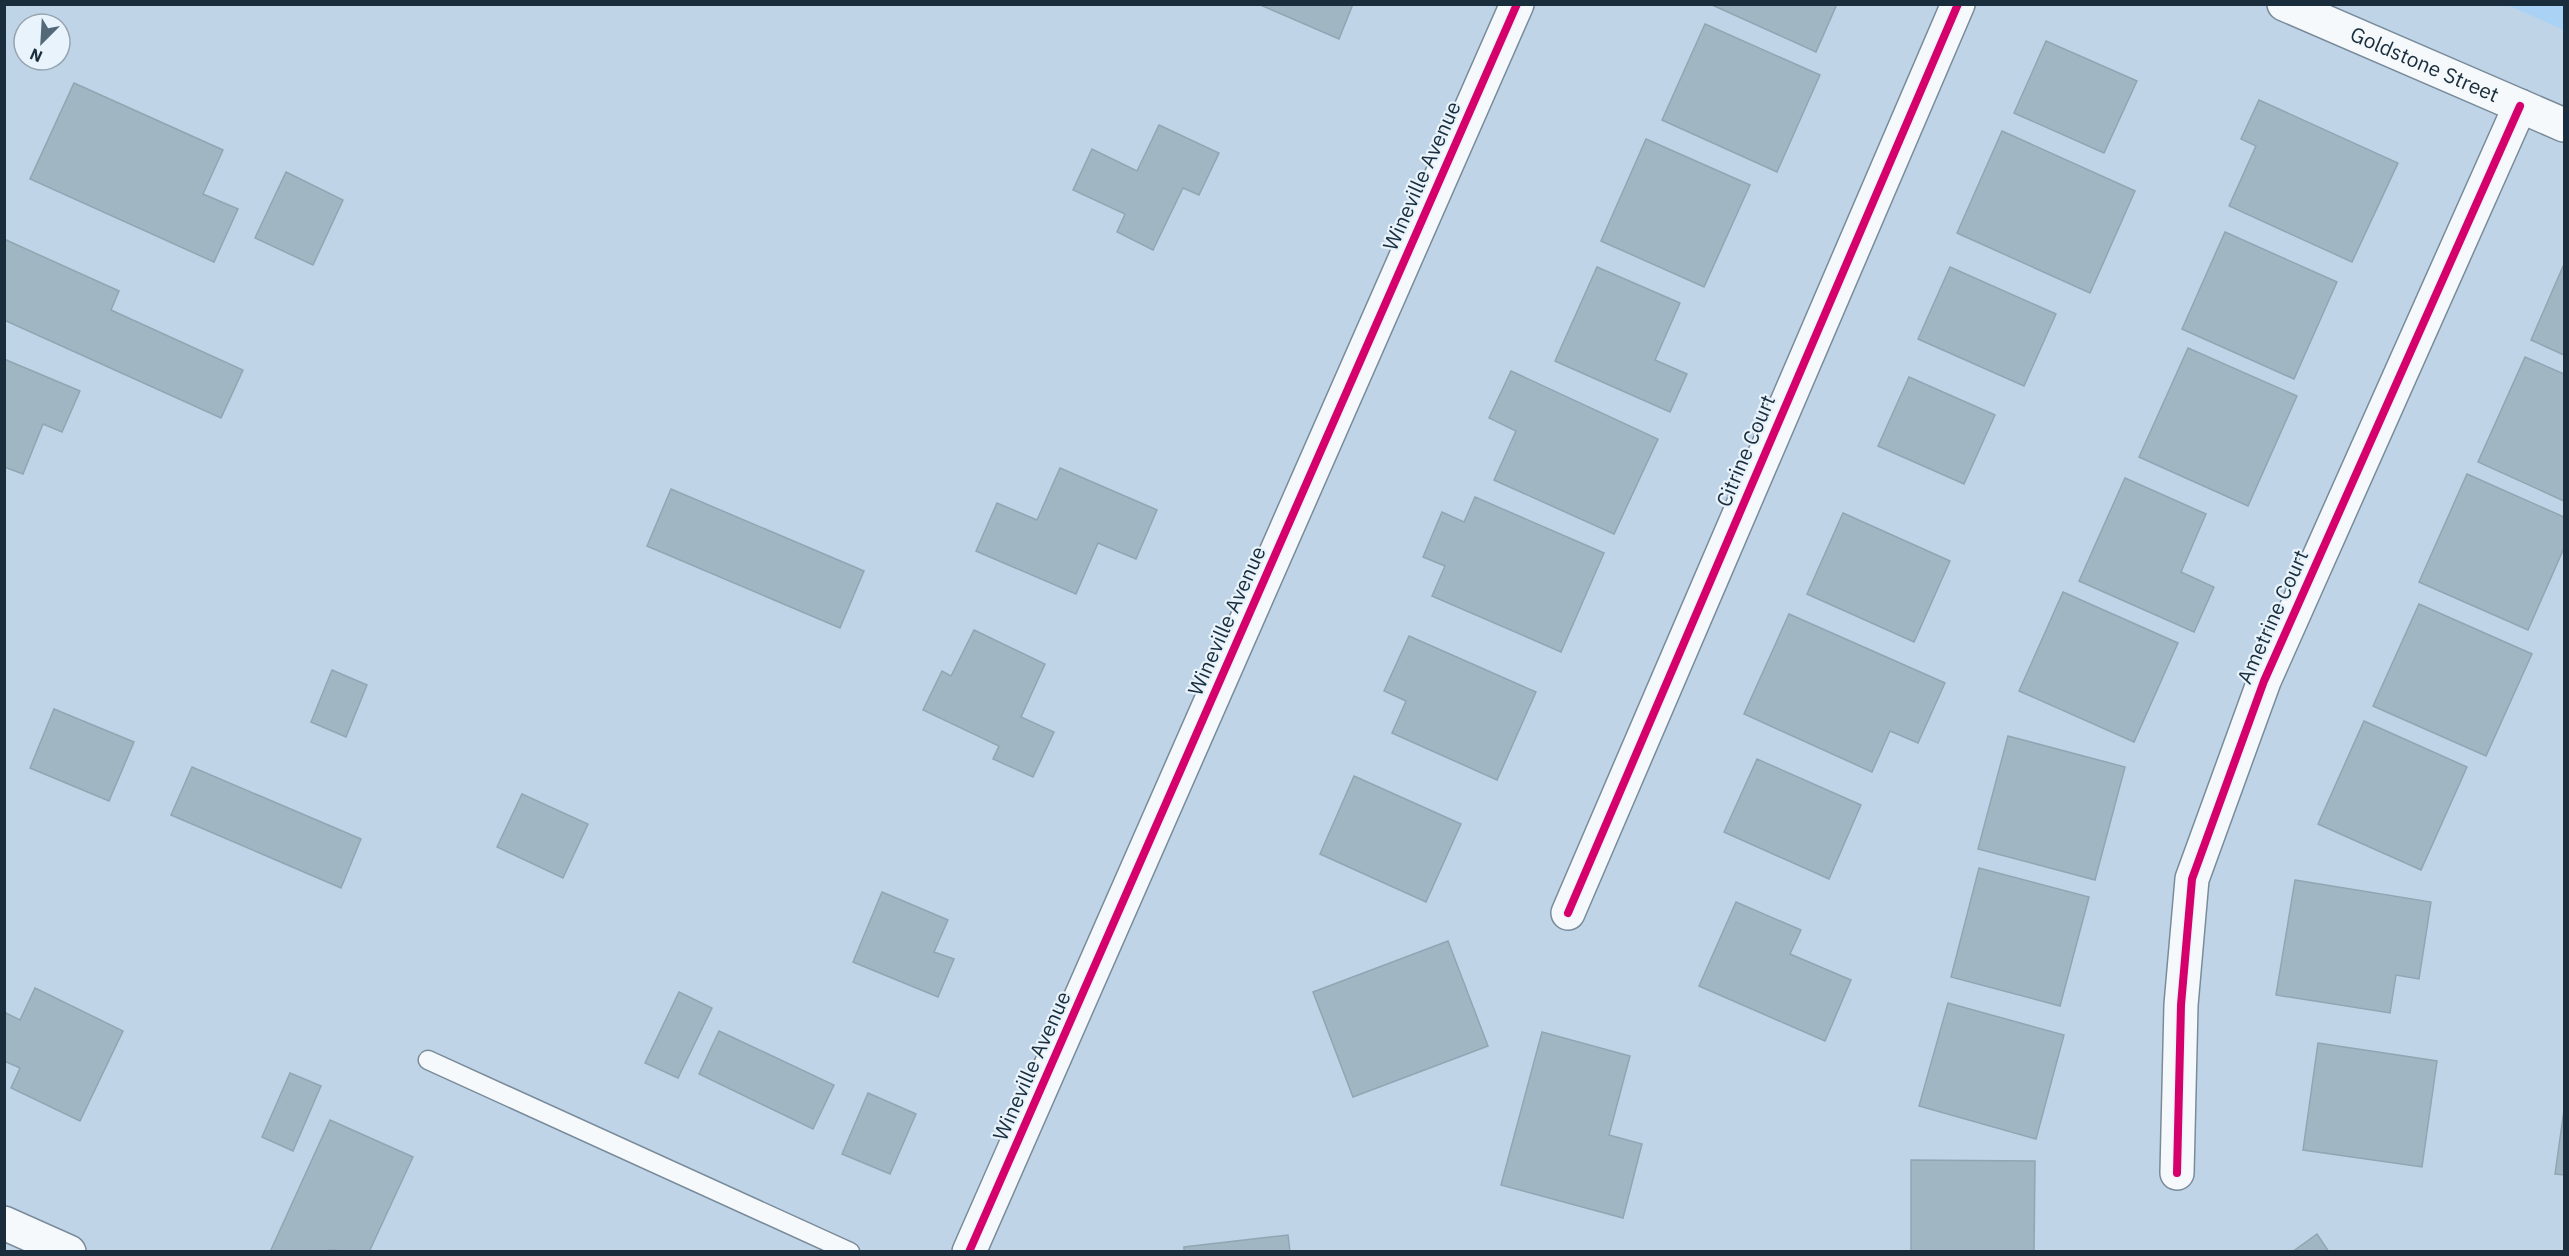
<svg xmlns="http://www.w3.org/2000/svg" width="2569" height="1256" viewBox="0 0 2569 1256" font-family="'IBM Plex Sans',sans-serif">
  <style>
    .built { fill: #a9d2f4 }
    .building { fill: #a0b6c3; stroke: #90a6b3; stroke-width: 1.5 }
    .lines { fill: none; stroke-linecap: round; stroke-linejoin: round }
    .service-casing { stroke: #798b9a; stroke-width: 21 }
    .minor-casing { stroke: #798b9a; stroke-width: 36 }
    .tertiary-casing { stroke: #798b9a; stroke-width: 36 }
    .service { stroke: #f5f9fb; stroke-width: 18 }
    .minor { stroke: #f5f9fb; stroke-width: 33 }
    .tertiary { stroke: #f5f9fb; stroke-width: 33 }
    .cycleway-casing { stroke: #e9f3fb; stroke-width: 11 }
    .cycleway { stroke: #d6006c; stroke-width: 8 }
    .labels { text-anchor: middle; stroke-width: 4.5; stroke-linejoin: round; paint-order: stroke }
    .street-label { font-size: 21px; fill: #192d3d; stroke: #e9f3fb }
  </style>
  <rect width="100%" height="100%" fill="#bfd5e7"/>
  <path class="built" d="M 2507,5 L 2564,5 L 2564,30 Z"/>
  <g class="building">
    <path d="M 1258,4 L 1353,4 L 1339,39 Z"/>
    <path d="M 1710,4 L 1837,4 L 1816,52 Z"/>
    <path d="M 1705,24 L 1820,75 L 1777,172 L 1662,120 Z"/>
    <path d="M 2046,41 L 2137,81 L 2104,153 L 2014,113 Z"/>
    <path d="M 74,83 L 223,150 L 203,194 L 238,209 L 214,262 L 30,179 Z"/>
    <path d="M 2259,100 L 2398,163 L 2352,262 L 2229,206 L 2256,146 L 2241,139 Z"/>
    <path d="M 1159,125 L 1219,153 L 1199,195 L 1183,188 L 1153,250 L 1117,232 L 1125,214 L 1073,190 L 1092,149 L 1137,171 Z"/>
    <path d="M 2002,131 L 2135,191 L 2090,293 L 1957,233 Z"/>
    <path d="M 1646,139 L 1750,185 L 1704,287 L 1601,241 Z"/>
    <path d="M 286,172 L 343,200 L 313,265 L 255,238 Z"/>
    <path d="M 2225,232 L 2337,282 L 2294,379 L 2182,329 Z"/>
    <path d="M 4,239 L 119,291 L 111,310 L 243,370 L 221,418 L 4,320 Z"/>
    <path d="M 2564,264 L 2564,355 L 2531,340 Z"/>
    <path d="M 1597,267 L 1680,303 L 1655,360 L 1687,374 L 1670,412 L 1555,361 Z"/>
    <path d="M 1950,267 L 2056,314 L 2024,386 L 1918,339 Z"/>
    <path d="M 2188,348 L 2297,396 L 2248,506 L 2139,457 Z"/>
    <path d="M 2525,357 L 2564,374 L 2564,501 L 2478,462 Z"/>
    <path d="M 4,359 L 80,391 L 62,432 L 43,424 L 23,474 L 4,467 Z"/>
    <path d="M 1511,371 L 1658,439 L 1614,534 L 1494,480 L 1516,431 L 1489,418 Z"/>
    <path d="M 1909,377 L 1995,415 L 1964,484 L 1878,446 Z"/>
    <path d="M 1060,468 L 1157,510 L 1136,559 L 1098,543 L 1076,594 L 976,551 L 997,503 L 1037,520 Z"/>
    <path d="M 2467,474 L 2564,517 L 2564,548 L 2528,630 L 2419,582 Z"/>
    <path d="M 2125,478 L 2206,514 L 2181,572 L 2214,587 L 2194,632 L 2079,581 Z"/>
    <path d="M 671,489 L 864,571 L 840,628 L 647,546 Z"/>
    <path d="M 1475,497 L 1604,553 L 1561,652 L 1432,596 L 1445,566 L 1423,557 L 1442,512 L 1464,522 Z"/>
    <path d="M 1843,513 L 1950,561 L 1914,642 L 1807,594 Z"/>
    <path d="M 2063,592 L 2178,643 L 2134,742 L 2019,691 Z"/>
    <path d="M 2419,604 L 2532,654 L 2486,756 L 2373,706 Z"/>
    <path d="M 1789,614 L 1945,683 L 1918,743 L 1890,731 L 1872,772 L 1744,714 Z"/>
    <path d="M 974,630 L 1045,664 L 1021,717 L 1054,732 L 1033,777 L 993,759 L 999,746 L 923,710 L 942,671 L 951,676 Z"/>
    <path d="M 1409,636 L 1536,692 L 1497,780 L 1392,733 L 1406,701 L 1384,691 Z"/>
    <path d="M 332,670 L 367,685 L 346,737 L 311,722 Z"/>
    <path d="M 54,709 L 134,742 L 109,801 L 30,768 Z"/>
    <path d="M 2364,721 L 2467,767 L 2421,870 L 2318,824 Z"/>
    <path d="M 2008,736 L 2125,767 L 2095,880 L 1978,849 Z"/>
    <path d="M 1757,759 L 1861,805 L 1829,879 L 1724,832 Z"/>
    <path d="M 192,767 L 361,839 L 341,888 L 171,815 Z"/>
    <path d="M 1354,776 L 1461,824 L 1426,902 L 1320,854 Z"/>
    <path d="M 522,794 L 588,824 L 563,878 L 497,847 Z"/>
    <path d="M 1979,868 L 2089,897 L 2060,1006 L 1951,977 Z"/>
    <path d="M 2295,880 L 2431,902 L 2419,979 L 2396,975 L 2390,1013 L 2276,995 Z"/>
    <path d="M 882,892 L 948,920 L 934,952 L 954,959 L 938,997 L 853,962 Z"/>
    <path d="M 1736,902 L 1801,930 L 1790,954 L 1851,980 L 1825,1041 L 1699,986 Z"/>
    <path d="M 1448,941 L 1488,1046 L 1353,1097 L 1313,992 Z"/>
    <path d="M 35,988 L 123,1031 L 80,1121 L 11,1088 L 20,1068 L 4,1061 L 4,1012 L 20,1020 Z"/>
    <path d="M 679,992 L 712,1008 L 678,1078 L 645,1063 Z"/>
    <path d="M 1948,1003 L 2064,1035 L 2036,1139 L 1919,1106 Z"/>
    <path d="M 719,1031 L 834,1085 L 813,1129 L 699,1074 Z"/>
    <path d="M 1542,1032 L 1630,1056 L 1609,1135 L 1642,1144 L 1623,1218 L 1501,1185 Z"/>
    <path d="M 2318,1043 L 2437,1061 L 2422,1167 L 2303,1150 Z"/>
    <path d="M 290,1073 L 321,1086 L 293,1151 L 262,1137 Z"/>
    <path d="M 868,1093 L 916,1114 L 890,1174 L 842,1154 Z"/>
    <path d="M 2564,1110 L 2564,1175 L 2555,1174 Z"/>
    <path d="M 330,1120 L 413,1157 L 369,1252 L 329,1250 L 328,1252 L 270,1252 Z"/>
    <path d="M 1911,1160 L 2035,1161 L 2034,1252 L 1911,1252 Z"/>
    <path d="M 2317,1234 L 2329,1252 L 2292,1252 Z"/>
    <path d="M 1288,1235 L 1290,1252 L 1184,1252 L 1184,1247 Z"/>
  </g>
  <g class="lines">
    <g class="service-casing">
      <path id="service" d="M 428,1060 L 850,1252"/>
    </g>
    <g class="minor-casing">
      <g id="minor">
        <path id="s1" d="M 2284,4 L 2564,125"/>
        <path d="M 1568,913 L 1958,4"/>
        <path d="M 2177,1173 L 2181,1005 L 2192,879 L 2264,681 L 2520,106"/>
        <path d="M 4,1223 L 69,1252"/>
      </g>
    </g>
    <g class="tertiary-casing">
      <path id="tertiary" d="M 969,1252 L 1517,4"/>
    </g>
    <use href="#service" class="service"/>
    <use href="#minor" class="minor"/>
    <use href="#tertiary" class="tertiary"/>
    <g class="cycleway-casing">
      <g id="cycleway">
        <path d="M 1568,913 L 1958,4"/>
        <path d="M 2177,1173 L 2181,1005 L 2192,879 L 2264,681 L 2520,106"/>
        <path d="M 969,1252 L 1517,4"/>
      </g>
    </g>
    <use href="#cycleway" class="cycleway"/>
  </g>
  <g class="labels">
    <g class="street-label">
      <text dy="7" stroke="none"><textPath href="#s1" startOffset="153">Goldstone Street</textPath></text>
      <text transform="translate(1422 176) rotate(-66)" y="7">Wineville Avenue</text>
      <text transform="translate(1746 451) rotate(-67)" y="7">Citrine Court</text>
      <text transform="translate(2273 617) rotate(-66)" y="7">Ametrine Court</text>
      <text transform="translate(1227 621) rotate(-66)" y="7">Wineville Avenue</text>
      <text transform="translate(1032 1066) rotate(-66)" y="7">Wineville Avenue</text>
    </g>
  </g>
  <rect width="2569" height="1256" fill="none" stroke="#192d3d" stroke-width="12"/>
  <g transform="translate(42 42) rotate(204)"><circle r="28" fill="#e9f3fb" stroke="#96a4af" stroke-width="1.5"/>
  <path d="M0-4.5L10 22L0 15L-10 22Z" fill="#536878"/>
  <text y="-9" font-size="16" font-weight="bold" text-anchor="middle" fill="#192d3d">N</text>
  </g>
</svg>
